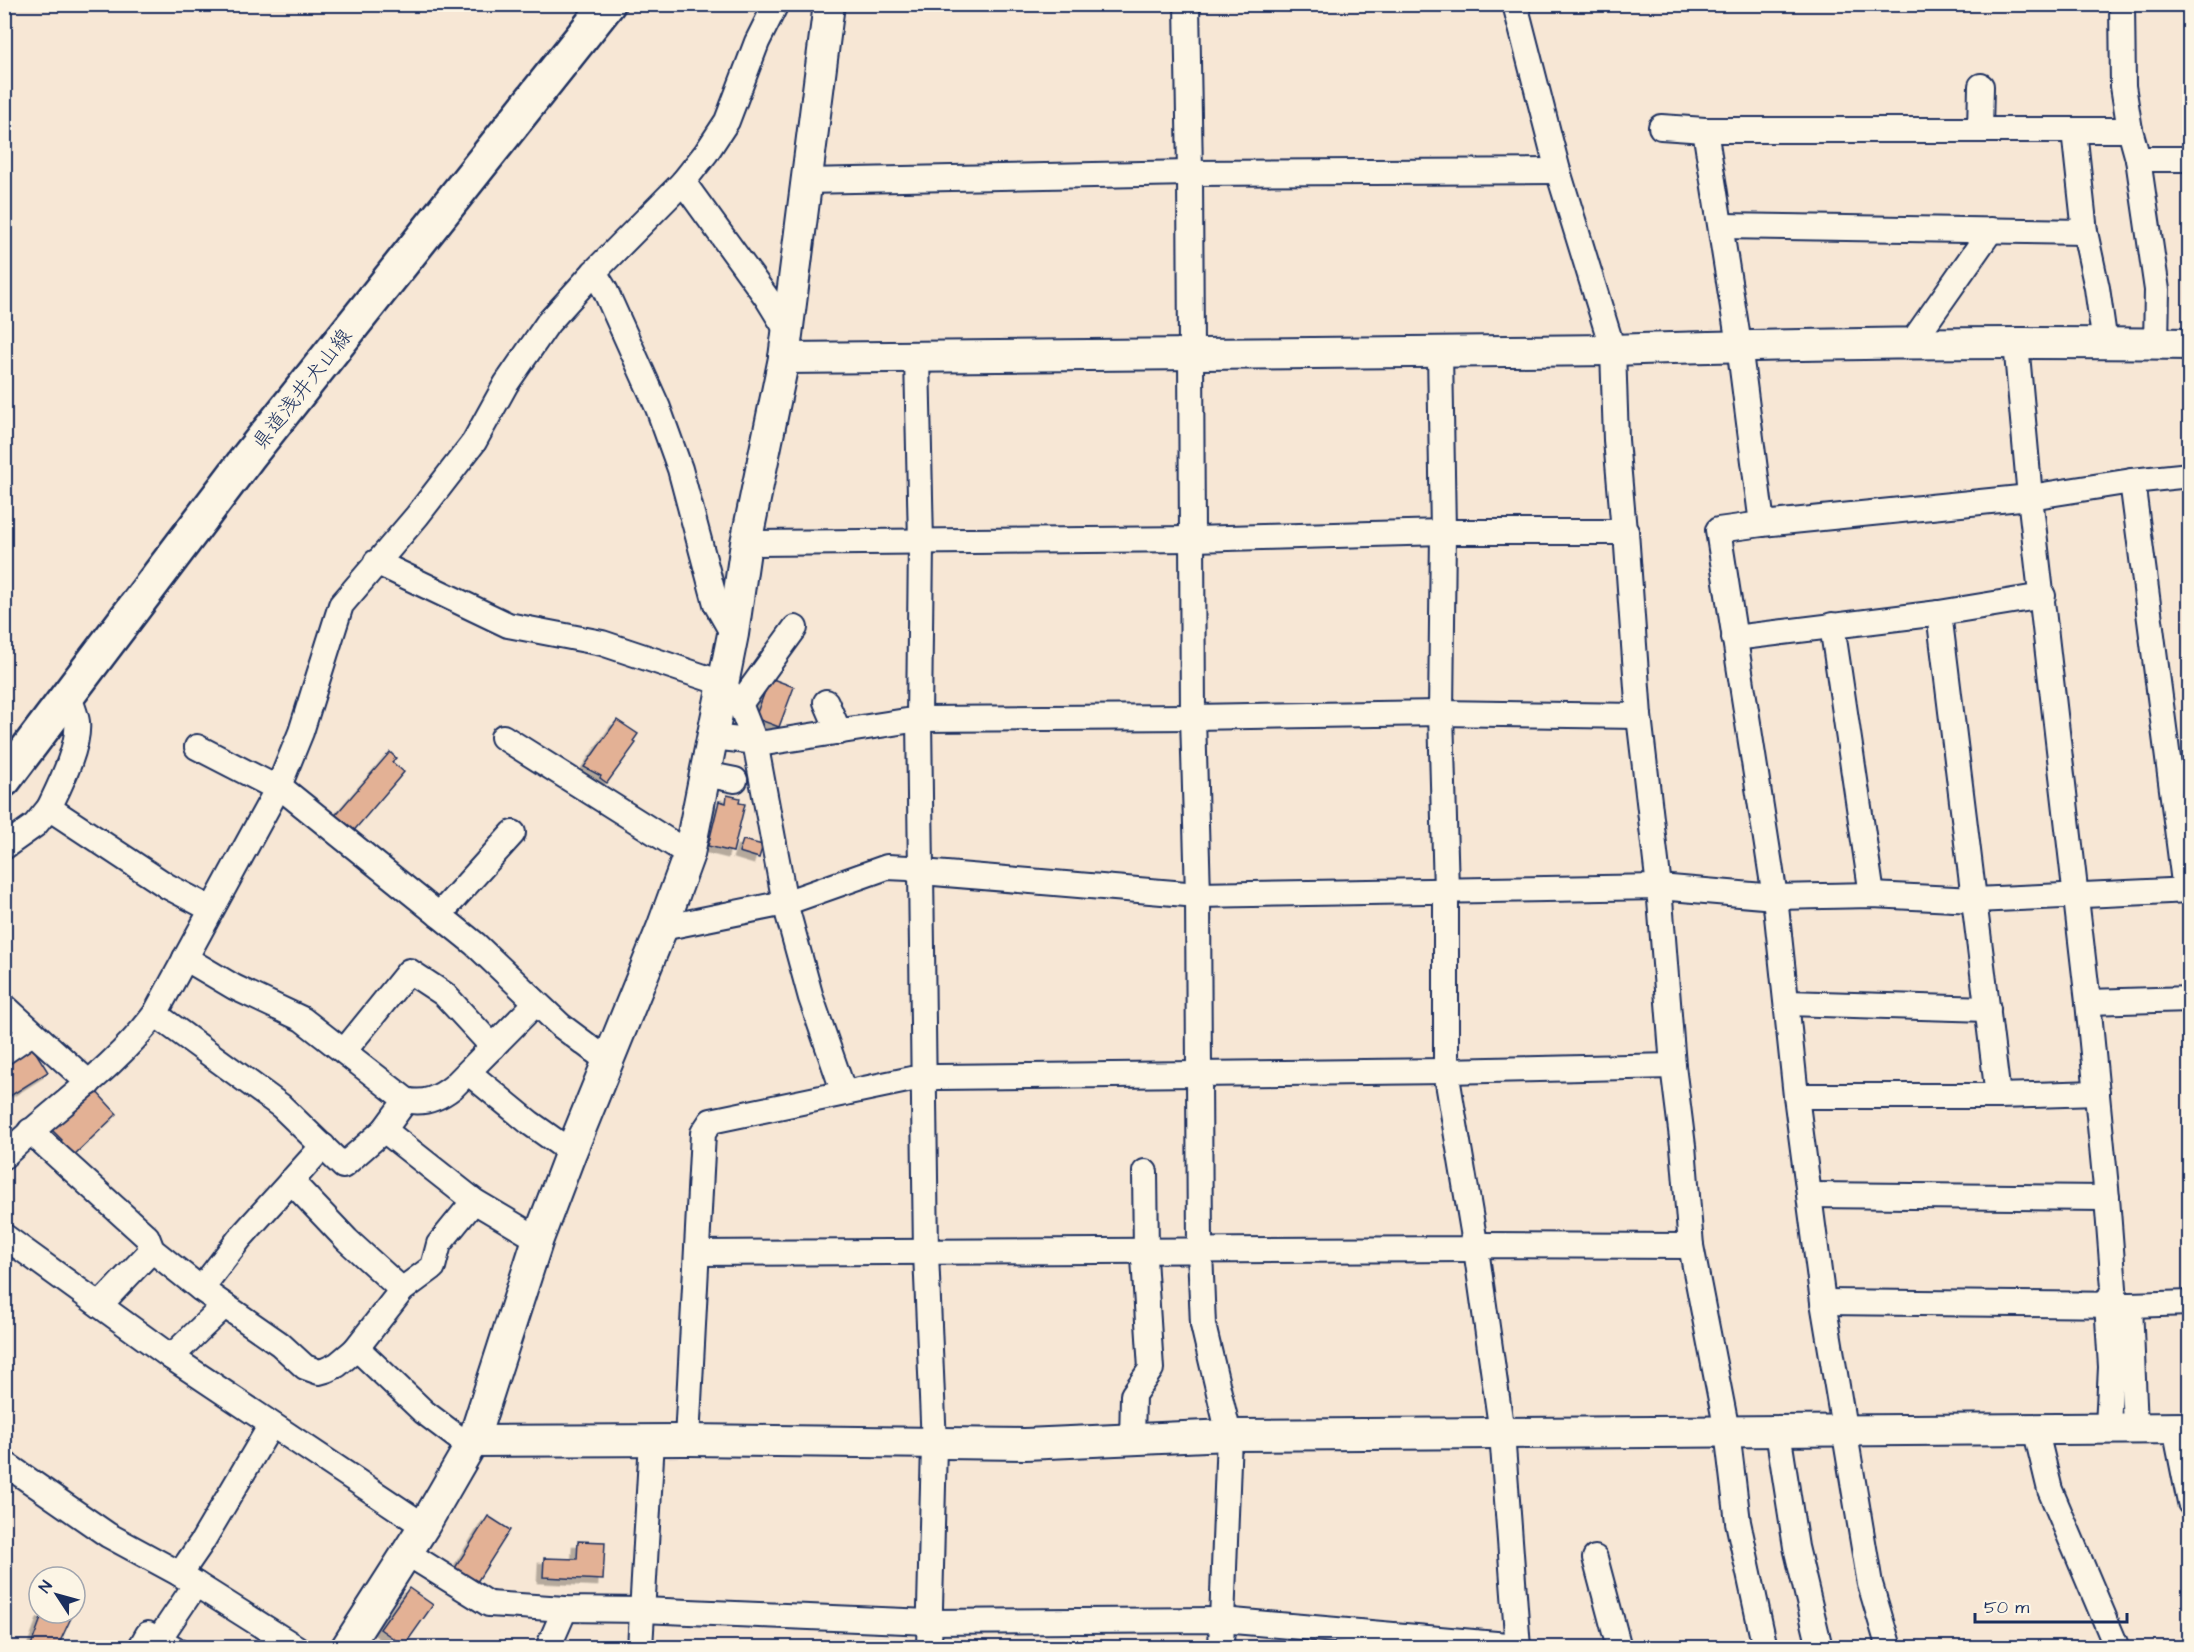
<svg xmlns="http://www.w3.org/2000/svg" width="2194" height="1652" viewBox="0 0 2194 1652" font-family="'Architects Daughter','Klee One',sans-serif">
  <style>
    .building { fill: #e3b195; stroke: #1b2f5e; stroke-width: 1.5; filter: url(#shadow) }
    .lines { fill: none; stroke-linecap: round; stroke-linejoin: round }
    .minor-casing { stroke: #1b2f5e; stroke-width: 28 }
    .tertiary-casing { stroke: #1b2f5e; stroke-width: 34 }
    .secondary-casing { stroke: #1b2f5e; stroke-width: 38 }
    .minor { stroke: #fcf5e5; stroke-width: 24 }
    .tertiary { stroke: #fcf5e5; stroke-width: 30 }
    .secondary { stroke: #fcf5e5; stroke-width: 33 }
    .labels { text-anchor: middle; stroke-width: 4.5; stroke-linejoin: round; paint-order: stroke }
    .street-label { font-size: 21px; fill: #1b2f5e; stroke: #fcf5e5 }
  </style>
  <defs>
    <filter id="shadow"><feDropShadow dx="-5.5" dy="5.5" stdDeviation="0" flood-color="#0004"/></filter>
  </defs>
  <rect width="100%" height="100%" fill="#f7e7d5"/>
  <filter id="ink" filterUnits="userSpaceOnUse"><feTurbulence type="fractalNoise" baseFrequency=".0167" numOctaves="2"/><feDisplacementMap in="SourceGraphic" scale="12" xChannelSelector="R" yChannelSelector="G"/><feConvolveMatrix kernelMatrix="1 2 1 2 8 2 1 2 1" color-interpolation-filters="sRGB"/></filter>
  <g filter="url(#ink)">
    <g class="building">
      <path d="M 770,678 L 794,687 L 779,727 L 755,718 Z"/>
      <path d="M 617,720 L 638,734 L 633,741 L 636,743 L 607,783 L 600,778 L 601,776 L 584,767 Z"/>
      <path d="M 390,752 L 396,758 L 392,762 L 404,772 L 351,834 L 333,818 Z"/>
      <path d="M 727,795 L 740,798 L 739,803 L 745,804 L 733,852 L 708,846 L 719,801 L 726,803 Z"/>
      <path d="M 743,840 L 763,845 L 759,858 L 739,852 Z"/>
      <path d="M 33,1048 L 48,1072 L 7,1098 L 4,1094 L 4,1066 Z"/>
      <path d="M 95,1090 L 117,1114 L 75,1154 L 60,1142 L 62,1140 L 52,1130 Z"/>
      <path d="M 488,1516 L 510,1530 L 477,1582 L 455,1568 Z"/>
      <path d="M 578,1541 L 605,1542 L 603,1580 L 543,1577 L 544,1558 L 577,1559 Z"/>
      <path d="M 409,1588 L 433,1605 L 404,1646 L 380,1629 Z"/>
      <path d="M 43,1613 L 66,1613 L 65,1616 L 71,1618 L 57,1648 L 30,1648 Z"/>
    </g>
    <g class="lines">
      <g class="minor-casing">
        <g id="minor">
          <path d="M 1187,4 L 1190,173 L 1193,717 L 1198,895 L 1200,1251 L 1203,1325 L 1229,1435 L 1221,1648"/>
          <path d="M 1515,4 L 1558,171 L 1613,350 L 1616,440 L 1624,531 L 1626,532 L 1639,716 L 1659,887 L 1673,1066 L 1683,1146 L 1691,1246 L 1727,1431 L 1738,1522 L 1765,1648"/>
          <path d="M 2122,4 L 2123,86 L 2130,130 L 2138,159 L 2157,290 L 2156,344"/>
          <path d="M 1661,127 L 1705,130 L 2130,130"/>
          <path d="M 1705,130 L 1739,345 L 1762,524"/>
          <path d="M 1980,130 L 1981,86"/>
          <path d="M 2074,130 L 2085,232 L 2097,288 L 2105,344"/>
          <path d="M 2138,159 L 2190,159"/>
          <path d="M 805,181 L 1190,173 L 1558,171"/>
          <path d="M 683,182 L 767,298 L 786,329"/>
          <path d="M 1721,226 L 2085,232"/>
          <path d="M 594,272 L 605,290 L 658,408 L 680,469 L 716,604 L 733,634"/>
          <path d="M 2016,343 L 2030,497 L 2088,1002 L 2107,1198 L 2114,1288 L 2107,1303 L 2111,1367 L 2108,1427"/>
          <path d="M 1911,344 L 1991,230"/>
          <path d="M 1440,352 L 1443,532 L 1441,713 L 1446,890 L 1446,1071 L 1476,1249 L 1502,1433 L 1518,1648"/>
          <path d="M 917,357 L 921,543 L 919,719 L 926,1253 L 934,1445 L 929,1648"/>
          <path d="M 2132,481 L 2185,890"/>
          <path d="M 746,543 L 1194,539 L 1443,532 L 1626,532"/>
          <path d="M 376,562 L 508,625 L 602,643 L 722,683 L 740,704 L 755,742 L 785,903 L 811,998 L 844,1093"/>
          <path d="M 1939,613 L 1998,1096"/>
          <path d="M 1832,625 L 1872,895"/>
          <path d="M 1734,638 L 1939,613 L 2043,596"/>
          <path d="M 826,702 L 839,732"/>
          <path d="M 740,704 L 795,628"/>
          <path d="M 503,737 L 689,854"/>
          <path d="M 713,737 L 765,743 L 919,719 L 1193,717 L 1441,713 L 1639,716"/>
          <path d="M 197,747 L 267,783 L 279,786 L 475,944 L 560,1025 L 608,1061"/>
          <path d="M 705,774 L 735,780"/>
          <path d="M 49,808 C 59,787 80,746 77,722 C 76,714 71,704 69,695"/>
          <path d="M 4,847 L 35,825 L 49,808 L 167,886 L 211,909"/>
          <path d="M 439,915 L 513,833"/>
          <path d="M 662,928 L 785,903 L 887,867 L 909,868 L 922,872 L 1198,895 L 1659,887 L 1775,897 L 1872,895 L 1975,900 L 2190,890"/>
          <path d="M 185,958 L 234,987 L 302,1019 L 406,1100 C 424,1105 439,1098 453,1087 L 536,1003"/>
          <path d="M 2088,1002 L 2190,999"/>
          <path d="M 1787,1003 L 1988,1009"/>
          <path d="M 4,1006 L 89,1083"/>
          <path d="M 155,1014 L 281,1106 L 343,1166 L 384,1130 L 406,1100"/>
          <path d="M 345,1050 L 409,971 L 444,994 L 493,1047"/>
          <path d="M 4,1052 L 32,1033"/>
          <path d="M 469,1073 L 530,1123 L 571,1152"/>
          <path d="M 1796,1096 L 1998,1096 L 2097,1093"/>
          <path d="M 384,1130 L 474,1201 L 538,1239"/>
          <path d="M 30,1131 L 147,1237 L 152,1250 L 201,1289 L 280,1344 L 305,1367 L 319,1372 L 326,1370 L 337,1365 L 355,1350 L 364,1355 L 424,1412 L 461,1440 L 473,1441"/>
          <path d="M 4,1156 C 54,1108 113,1070 155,1014 L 279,786 L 301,732 L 341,605 L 417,516 L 474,442 L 506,384 L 548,323 L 594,272 L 683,182 L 706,153 L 727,121 L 757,42 L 776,4"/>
          <path d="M 291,1181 L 347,1240 L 402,1290"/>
          <path d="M 1810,1195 L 2107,1198"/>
          <path d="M 4,1236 L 171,1357 L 424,1526"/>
          <path d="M 697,1253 L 1476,1249 L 1480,1245 L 1691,1246"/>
          <path d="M 201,1289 L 240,1238 L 323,1146"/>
          <path d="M 1823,1302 L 2130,1305 L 2190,1303"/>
          <path d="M 100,1305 L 152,1250"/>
          <path d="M 2130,1305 L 2135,1428"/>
          <path d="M 355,1350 L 402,1290 L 433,1267 L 439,1244 L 474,1201"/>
          <path d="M 171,1357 L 224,1306"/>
          <path d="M 2035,1428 L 2050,1490 L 2117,1648"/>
          <path d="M 2175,1428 L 2190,1503"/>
          <path d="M 1778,1432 L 1796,1547 L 1820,1648"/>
          <path d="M 687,1440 L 703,1133 L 711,1121 L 912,1079 L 938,1077 L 1446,1071 L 1673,1066"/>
          <path d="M 1132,1441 L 1133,1395 L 1151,1369 L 1144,1258 L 1146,1251 L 1145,1172"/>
          <path d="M 4,1463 L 108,1535 L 180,1574 L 297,1648"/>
          <path d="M 407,1553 L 489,1604 L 565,1609 L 642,1610 L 929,1622 L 1222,1620 L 1519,1646"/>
          <path d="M 1595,1558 L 1619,1648"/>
          <path d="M 180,1574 L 202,1542 L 271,1425"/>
          <path d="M 159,1639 L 196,1584"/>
          <path d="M 140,1648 L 148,1634 L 174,1648"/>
          <path d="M 548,1648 L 565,1609"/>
          <path d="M 640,1648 L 652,1440"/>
          <path d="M 1889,1648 L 1870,1584 L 1823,1302 L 1796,1096 L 1775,897 L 1718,530 L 1762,524 L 2030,497 L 2132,481 L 2190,475"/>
        </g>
      </g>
      <g class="tertiary-casing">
        <g id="tertiary">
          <path d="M 784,358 L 1613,350 C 1805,343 1997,342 2190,344"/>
          <path d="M 473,1441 L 687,1440 L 1025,1444 L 1229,1435 L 2190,1428"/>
          <path d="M 346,1648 L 424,1526 L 473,1441 L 538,1239 L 571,1152 L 662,928 L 689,854 L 733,634 L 746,543 L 784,358 L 829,4"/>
        </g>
      </g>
      <g class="secondary-casing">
        <path id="secondary" d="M 4,780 L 248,457 L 608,4"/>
      </g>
      <use href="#minor" class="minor"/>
      <use href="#tertiary" class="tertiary"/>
      <use href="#secondary" class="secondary"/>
    </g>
  </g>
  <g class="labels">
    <g class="street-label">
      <text transform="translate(302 389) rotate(-52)" y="7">県道浅井犬山線</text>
    </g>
  </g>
  <rect width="2194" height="1652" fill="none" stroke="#fcf5e5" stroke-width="24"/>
  <rect x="12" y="12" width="2170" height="1628" fill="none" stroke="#1b2f5e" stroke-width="2" filter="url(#ink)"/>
  <g transform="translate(57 1595) rotate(306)"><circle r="28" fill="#fcf5e5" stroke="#a2a6af" stroke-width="1.5"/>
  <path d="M0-4.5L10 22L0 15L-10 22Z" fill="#1b2f5e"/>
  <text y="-9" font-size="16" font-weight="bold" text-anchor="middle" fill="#1b2f5e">N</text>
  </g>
  <path d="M1975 1613v9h152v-9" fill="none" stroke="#1b2f5e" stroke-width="3"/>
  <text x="1984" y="1613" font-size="18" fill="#1b2f5e" stroke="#fcf5e5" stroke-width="4.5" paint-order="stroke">50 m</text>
</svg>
